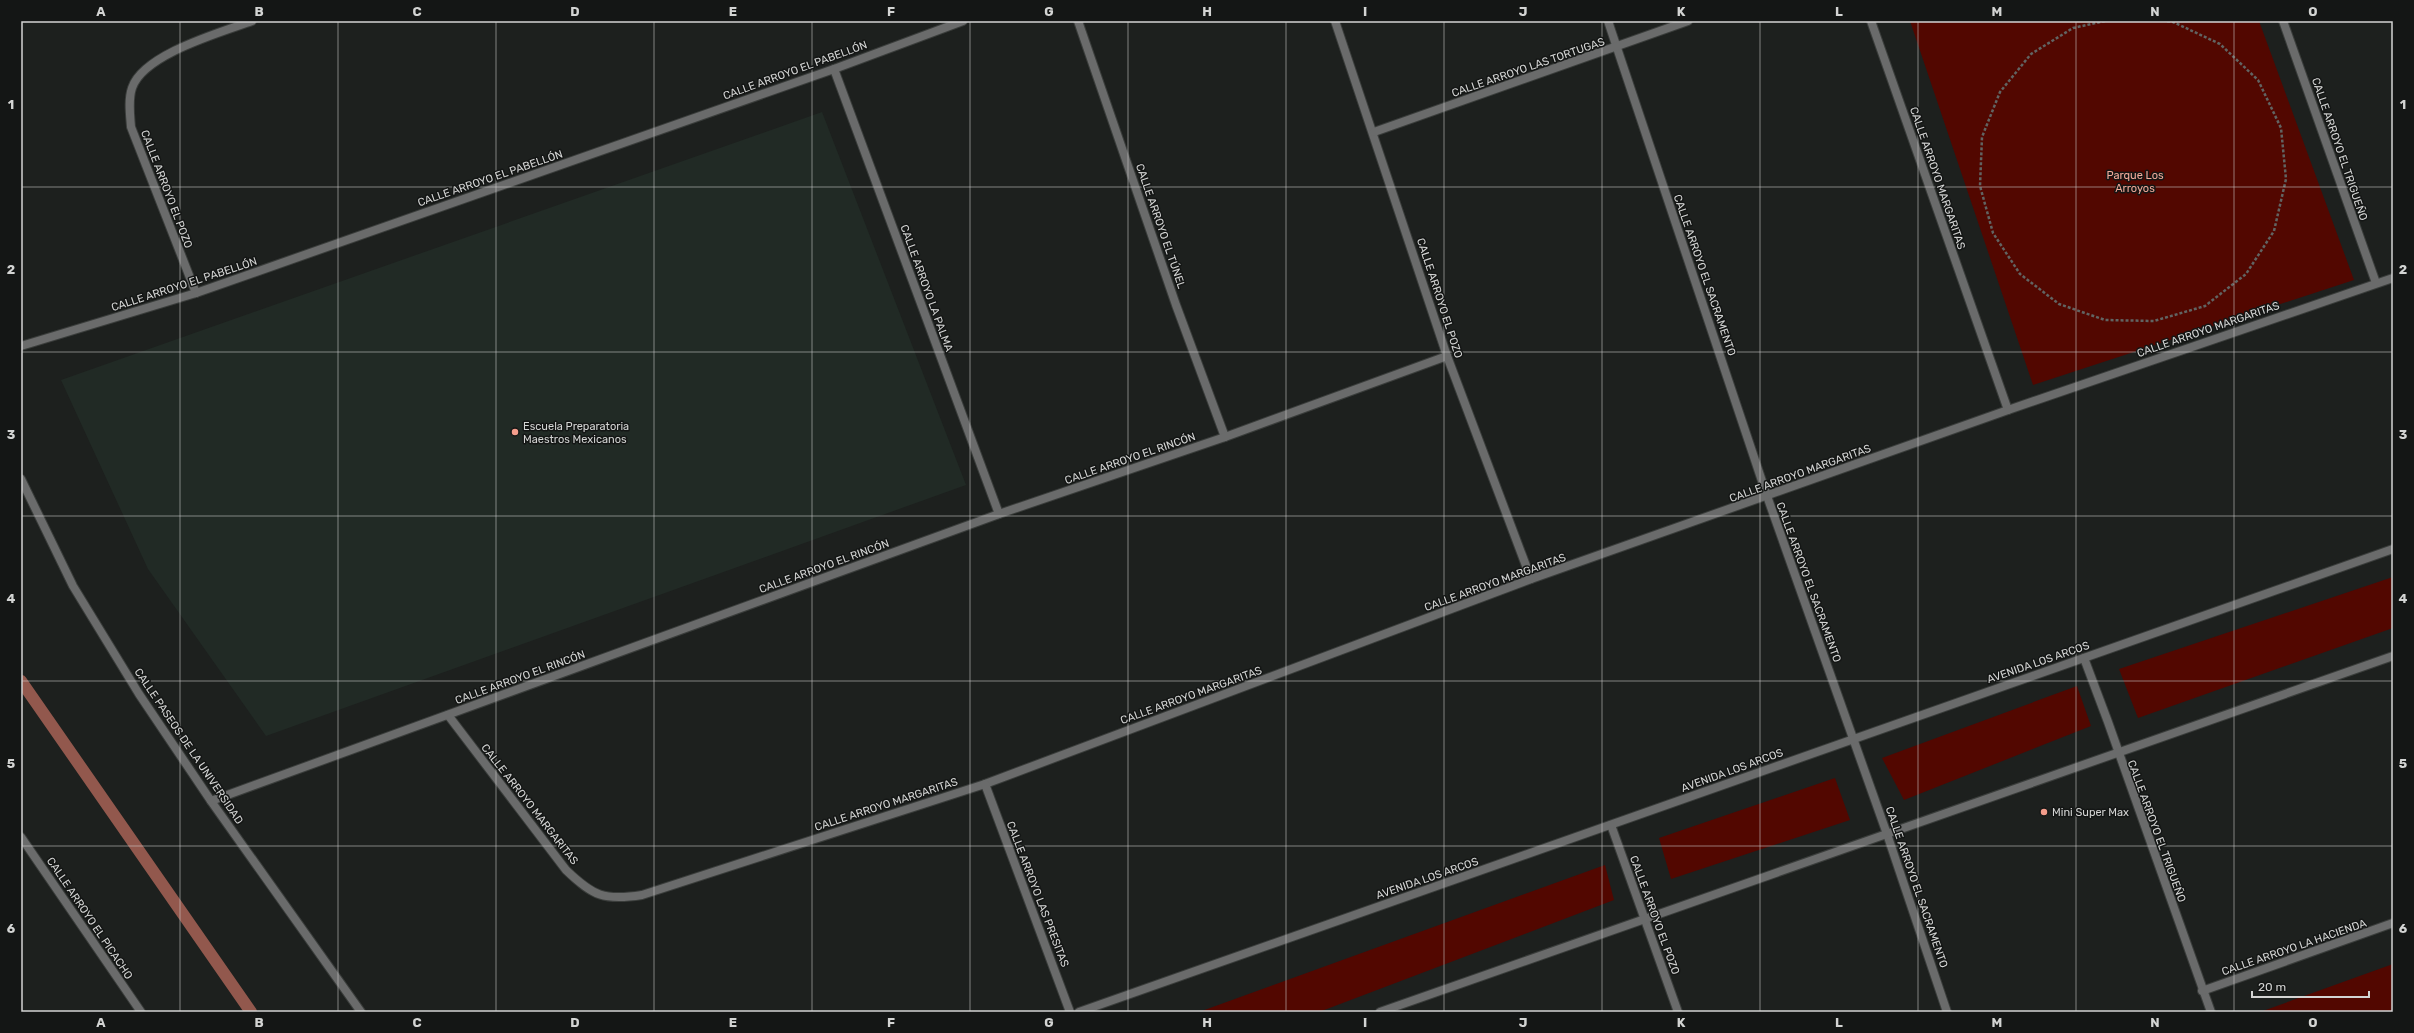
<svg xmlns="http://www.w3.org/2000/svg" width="2414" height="1033" viewBox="0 0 2414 1033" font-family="Rubik,sans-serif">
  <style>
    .built { fill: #212a25 }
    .green { fill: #520700 }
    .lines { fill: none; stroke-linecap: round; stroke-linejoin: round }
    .stream { stroke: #92584d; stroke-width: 12 }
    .minor-casing { stroke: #3a3d3b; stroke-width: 10 }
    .tertiary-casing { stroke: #3a3d3b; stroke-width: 10 }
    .path { stroke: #616462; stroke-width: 2.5; stroke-dasharray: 3 2; stroke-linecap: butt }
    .minor { stroke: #6a6b6b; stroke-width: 8 }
    .tertiary { stroke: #6a6b6b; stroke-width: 8 }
    .grid { fill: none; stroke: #d3d4d3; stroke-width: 1; stroke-opacity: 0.55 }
    .poi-dot { fill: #f49d8b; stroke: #141615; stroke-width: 1.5 }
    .labels { text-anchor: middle; stroke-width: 3; stroke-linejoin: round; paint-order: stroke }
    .street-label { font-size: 11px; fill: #d3d4d3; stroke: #141615 }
    .park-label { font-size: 11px; fill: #f4ab9b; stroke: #141615 }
    .poi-label { font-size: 11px; fill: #d3d4d3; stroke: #141615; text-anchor: start }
    .neatline { fill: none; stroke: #d3d4d3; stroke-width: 1.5 }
    .grid-label { font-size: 13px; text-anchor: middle; font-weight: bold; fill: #d3d4d3 }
  </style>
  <rect width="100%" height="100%" fill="#1d201e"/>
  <path class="built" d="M 822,112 L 966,485 L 266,736 L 148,569 L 61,380 Z"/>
  <g class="green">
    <path d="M 1910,21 L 2259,21 L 2354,280 L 2033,385 Z"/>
    <path d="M 2393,577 L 2393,628 L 2138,718 L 2119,669 Z"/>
    <path d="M 2077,686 L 2091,726 L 1904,800 L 1882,758 Z"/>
    <path d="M 1835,778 L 1850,820 L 1671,879 L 1659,838 Z"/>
    <path d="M 1605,865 L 1614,900 L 1319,1012 L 1199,1012 Z"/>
    <path d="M 2393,964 L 2393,1012 L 2260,1012 Z"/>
  </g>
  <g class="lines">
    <path class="stream" d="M 21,681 L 251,1012"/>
    <g class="minor-casing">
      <g id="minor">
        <path d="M 1078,21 L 1176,305 L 1225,437"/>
        <path d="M 1335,21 L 1447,356 L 1531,579"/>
        <path d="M 1608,21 L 1767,496 L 1887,834 L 1947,1012"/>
        <path d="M 1871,21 L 2008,410"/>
        <path d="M 2283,21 L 2376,283"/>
        <path d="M 834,69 L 999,514"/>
        <path d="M 1374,132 L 1688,21"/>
        <path d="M 196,293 L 131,127 C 130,114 128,100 132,88 C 143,54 222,32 252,21"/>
        <path d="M 21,346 L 196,293 L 834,69 L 963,21"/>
        <path d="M 21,479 L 73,586 L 139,694 L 211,801 L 361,1012"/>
        <path d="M 2084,658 L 2108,722 L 2211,1012"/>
        <path d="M 448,715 L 566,870 C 593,896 604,901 642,895 L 985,784 L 1531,579 L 2008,410 L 2393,278"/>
        <path d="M 985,784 L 1070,1012"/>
        <path d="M 211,801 L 999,514 L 1225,437 L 1447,356"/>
        <path d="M 1611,825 L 1678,1012"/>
        <path d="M 21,837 L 141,1012"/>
        <path d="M 2202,991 L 2393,923"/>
      </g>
    </g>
    <g class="tertiary-casing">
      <g id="tertiary">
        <path d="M 1079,1012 L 2393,549"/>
        <path d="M 1380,1012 L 2393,656"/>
      </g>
    </g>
    <path class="path" d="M 2105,21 L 2073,28 L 2031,54 L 2000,92 L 1982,137 L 1980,186 L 1993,233 L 2020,274 L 2059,304 L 2105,320 L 2154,321 L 2205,306 L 2246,274 L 2274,231 L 2286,179 L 2281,128 L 2258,80 L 2220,44 L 2173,22 L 2165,21"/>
    <use href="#minor" class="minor"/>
    <use href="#tertiary" class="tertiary"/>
  </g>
  <path class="grid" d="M 180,21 L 180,1012M 338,21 L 338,1012M 496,21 L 496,1012M 654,21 L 654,1012M 812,21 L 812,1012M 970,21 L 970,1012M 1128,21 L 1128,1012M 1286,21 L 1286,1012M 1444,21 L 1444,1012M 1602,21 L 1602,1012M 1760,21 L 1760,1012M 1918,21 L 1918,1012M 2076,21 L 2076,1012M 2234,21 L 2234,1012M 21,187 L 2393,187M 21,352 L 2393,352M 21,516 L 2393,516M 21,681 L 2393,681M 21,846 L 2393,846"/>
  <g class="poi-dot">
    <circle cx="515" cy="432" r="4"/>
    <circle cx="2044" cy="812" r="4"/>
  </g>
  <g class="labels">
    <g class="street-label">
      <text transform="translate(1528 67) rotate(-19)" y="4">CALLE ARROYO LAS TORTUGAS</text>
      <text transform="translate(795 70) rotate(-20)" y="4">CALLE ARROYO EL PABELLÓN</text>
      <text transform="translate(2340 149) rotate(71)" y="4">CALLE ARROYO EL TRIGUEÑO</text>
      <text transform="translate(490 178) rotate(-19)" y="4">CALLE ARROYO EL PABELLÓN</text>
      <text transform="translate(1938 178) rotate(71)" y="4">CALLE ARROYO MARGARITAS</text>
      <text transform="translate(167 189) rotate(69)" y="4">CALLE ARROYO EL POZO</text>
      <text transform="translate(1161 226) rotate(71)" y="4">CALLE ARROYO EL TÚNEL</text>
      <text transform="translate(1705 275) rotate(71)" y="4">CALLE ARROYO EL SACRAMENTO</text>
      <text transform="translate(184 284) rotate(-18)" y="4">CALLE ARROYO EL PABELLÓN</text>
      <text transform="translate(927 288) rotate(70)" y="4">CALLE ARROYO LA PALMA</text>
      <text transform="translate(1440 298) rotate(72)" y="4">CALLE ARROYO EL POZO</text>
      <text transform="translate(2208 329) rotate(-19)" y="4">CALLE ARROYO MARGARITAS</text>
      <text transform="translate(1130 458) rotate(-19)" y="4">CALLE ARROYO EL RINCÓN</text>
      <text transform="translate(1800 473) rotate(-20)" y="4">CALLE ARROYO MARGARITAS</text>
      <text transform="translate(824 566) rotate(-20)" y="4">CALLE ARROYO EL RINCÓN</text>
      <text transform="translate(1495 582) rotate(-20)" y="4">CALLE ARROYO MARGARITAS</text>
      <text transform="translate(1809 582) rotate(70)" y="4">CALLE ARROYO EL SACRAMENTO</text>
      <text transform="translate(2038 662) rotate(-19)" y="4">AVENIDA LOS ARCOS</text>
      <text transform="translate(520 677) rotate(-20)" y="4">CALLE ARROYO EL RINCÓN</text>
      <text transform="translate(1191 695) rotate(-20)" y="4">CALLE ARROYO MARGARITAS</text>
      <text transform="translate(189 746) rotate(56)" y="4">CALLE PASEOS DE LA UNIVERSIDAD</text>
      <text transform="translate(1732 770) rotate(-20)" y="4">AVENIDA LOS ARCOS</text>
      <text transform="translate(530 804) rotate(52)" y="4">CALLE ARROYO MARGARITAS</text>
      <text transform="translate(886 804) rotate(-18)" y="4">CALLE ARROYO MARGARITAS</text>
      <text transform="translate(2157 831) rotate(70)" y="4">CALLE ARROYO EL TRIGUEÑO</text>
      <text transform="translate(1427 878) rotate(-19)" y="4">AVENIDA LOS ARCOS</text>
      <text transform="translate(1917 887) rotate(71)" y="4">CALLE ARROYO EL SACRAMENTO</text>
      <text transform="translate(1038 894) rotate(69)" y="4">CALLE ARROYO LAS PRESITAS</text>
      <text transform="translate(1655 915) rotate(70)" y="4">CALLE ARROYO EL POZO</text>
      <text transform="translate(90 918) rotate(56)" y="4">CALLE ARROYO EL PICACHO</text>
      <text transform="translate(2294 947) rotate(-19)" y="4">CALLE ARROYO LA HACIENDA</text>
    </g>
    <g class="park-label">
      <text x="2135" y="179">Parque Los<tspan x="2135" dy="13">Arroyos</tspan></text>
    </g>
    <g class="poi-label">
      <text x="523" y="430">Escuela Preparatoria<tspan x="523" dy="13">Maestros Mexicanos</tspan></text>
      <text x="2052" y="816">Mini Super Max</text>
    </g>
  </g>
  <rect width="2414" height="1033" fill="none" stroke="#141615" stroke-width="44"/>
  <path d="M2252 991v6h117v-6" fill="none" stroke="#d3d4d3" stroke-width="2"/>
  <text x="2258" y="991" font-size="12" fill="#d3d4d3" stroke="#141615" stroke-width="3" paint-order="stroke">20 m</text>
  <rect x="22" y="22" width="2370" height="989" class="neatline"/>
  <g class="grid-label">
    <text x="101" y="16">A</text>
    <text x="259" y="16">B</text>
    <text x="417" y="16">C</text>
    <text x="575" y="16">D</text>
    <text x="733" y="16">E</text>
    <text x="891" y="16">F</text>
    <text x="1049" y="16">G</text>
    <text x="1207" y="16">H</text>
    <text x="1365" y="16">I</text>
    <text x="1523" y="16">J</text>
    <text x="1681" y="16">K</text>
    <text x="1839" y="16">L</text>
    <text x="1997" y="16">M</text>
    <text x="2155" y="16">N</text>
    <text x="2313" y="16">O</text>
    <text x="11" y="109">1</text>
    <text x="2403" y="109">1</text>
    <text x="11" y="274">2</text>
    <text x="2403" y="274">2</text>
    <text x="11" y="439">3</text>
    <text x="2403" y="439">3</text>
    <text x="11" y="603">4</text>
    <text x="2403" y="603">4</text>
    <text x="11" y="768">5</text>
    <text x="2403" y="768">5</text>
    <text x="11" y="933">6</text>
    <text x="2403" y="933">6</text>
    <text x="101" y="1027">A</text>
    <text x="259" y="1027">B</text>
    <text x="417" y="1027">C</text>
    <text x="575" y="1027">D</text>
    <text x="733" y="1027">E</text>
    <text x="891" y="1027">F</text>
    <text x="1049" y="1027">G</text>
    <text x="1207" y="1027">H</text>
    <text x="1365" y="1027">I</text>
    <text x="1523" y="1027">J</text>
    <text x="1681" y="1027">K</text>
    <text x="1839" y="1027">L</text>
    <text x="1997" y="1027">M</text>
    <text x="2155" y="1027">N</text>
    <text x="2313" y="1027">O</text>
  </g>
</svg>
